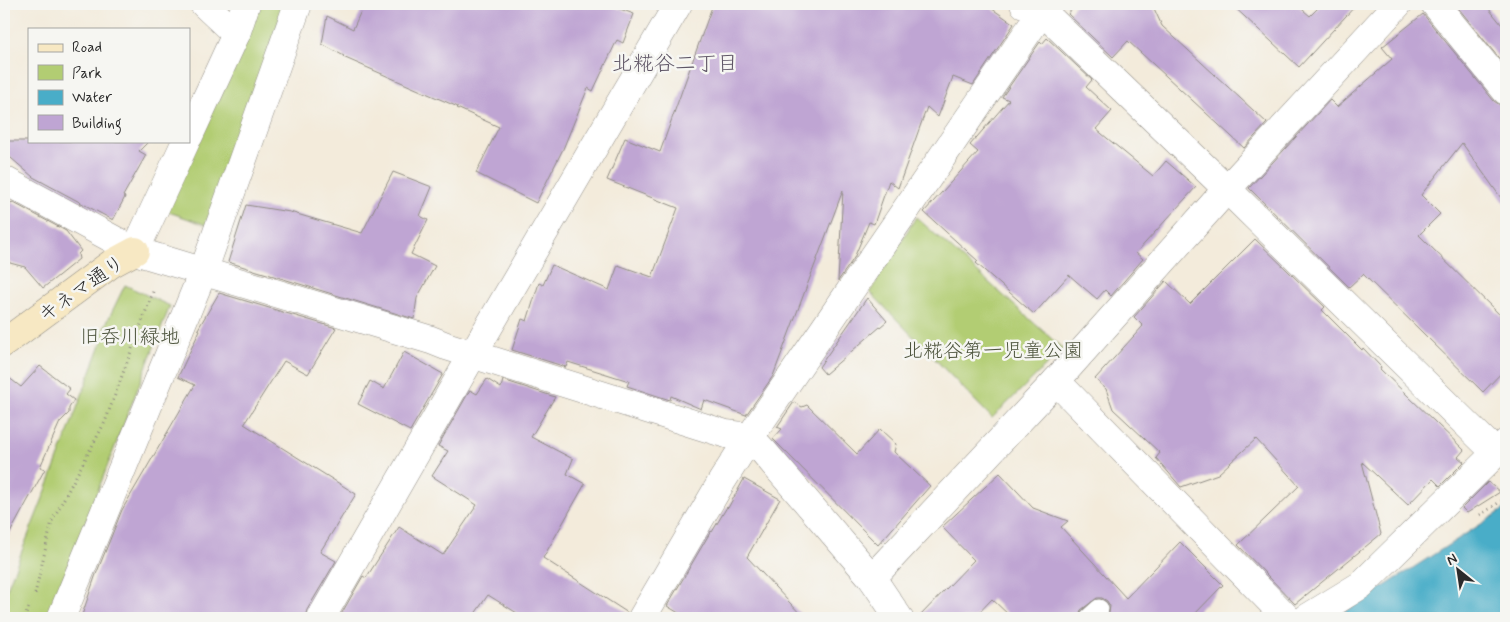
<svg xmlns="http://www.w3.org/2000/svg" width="1510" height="622" viewBox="0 0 1510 622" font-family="Mynerve,'Klee One',sans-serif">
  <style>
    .green { fill: #b2cd73; stroke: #6e7c4f }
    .water { fill: #49adc8; stroke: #3a6c7a }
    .building { fill: #bfa5d3 }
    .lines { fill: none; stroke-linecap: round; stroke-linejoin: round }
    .lane-casing { stroke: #8f8b83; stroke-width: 21 }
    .street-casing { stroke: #8f8b83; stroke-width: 29 }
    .secondary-casing { stroke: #8f8b83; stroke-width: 29 }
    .path { stroke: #8f8b83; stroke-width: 3; stroke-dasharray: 1 4; stroke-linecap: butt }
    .lane { stroke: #fff; stroke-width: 19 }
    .street { stroke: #fff; stroke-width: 28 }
    .secondary { stroke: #f7e8c3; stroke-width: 28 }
    .labels { text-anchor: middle; stroke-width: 5; stroke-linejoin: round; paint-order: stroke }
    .street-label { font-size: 20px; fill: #2b2b2b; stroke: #f6f6f2 }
    .park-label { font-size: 20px; fill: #4d543d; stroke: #f6f6f2 }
    .neighbourhood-label { font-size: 21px; fill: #5f5666; stroke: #f6f6f2 }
  </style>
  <rect width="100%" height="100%" fill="#f6f6f2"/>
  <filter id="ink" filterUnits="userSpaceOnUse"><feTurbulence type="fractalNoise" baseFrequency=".02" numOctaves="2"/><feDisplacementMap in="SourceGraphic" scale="10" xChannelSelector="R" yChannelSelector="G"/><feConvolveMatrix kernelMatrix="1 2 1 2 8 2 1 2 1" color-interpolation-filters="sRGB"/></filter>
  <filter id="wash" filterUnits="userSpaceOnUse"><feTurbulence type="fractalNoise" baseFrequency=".0096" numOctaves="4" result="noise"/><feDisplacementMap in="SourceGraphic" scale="20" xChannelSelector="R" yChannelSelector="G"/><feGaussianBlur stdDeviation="1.12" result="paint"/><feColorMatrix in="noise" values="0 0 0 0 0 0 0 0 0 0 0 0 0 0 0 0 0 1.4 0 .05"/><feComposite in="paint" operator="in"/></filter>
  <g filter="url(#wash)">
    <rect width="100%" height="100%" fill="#f3ebdb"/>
    <g class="green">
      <path d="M 257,4 L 285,4 L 209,226 L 166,211 Z"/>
      <path d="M 916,217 L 1063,349 L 992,418 L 870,292 Z"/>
      <path d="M 125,285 L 170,306 L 48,618 L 4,618 L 4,596 L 45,493 L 103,339 L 102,332 Z"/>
    </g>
    <path class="water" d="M 1506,508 L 1506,618 L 1335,618 Z"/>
    <g id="blocks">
      <g class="building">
        <path d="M 364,4 L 606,4 L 634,14 L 623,43 L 617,40 L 593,91 L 588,88 L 563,149 L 536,203 L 476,173 L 499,127 L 457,108 L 458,107 L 343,57 L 344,56 L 322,44 L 327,16 L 353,29 Z"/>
        <path d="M 713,4 L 985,4 L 1014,24 L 973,85 L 953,77 L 938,117 L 927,107 L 898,188 L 889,181 L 874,224 L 869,222 L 854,258 L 838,281 L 843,190 L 773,376 L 746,415 L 704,400 L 701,409 L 671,396 L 670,400 L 627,386 L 629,381 L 568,362 L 566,367 L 512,350 L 522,319 L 527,321 L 539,283 L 543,285 L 552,265 L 609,290 L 618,265 L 652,277 L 678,208 L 607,180 L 625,138 L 660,152 Z"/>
        <path d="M 1076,4 L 1152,4 L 1162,26 L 1267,123 L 1244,148 L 1128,41 L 1113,57 L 1068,14 Z"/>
        <path d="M 1231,4 L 1296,4 L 1310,16 L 1322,4 L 1357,4 L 1299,67 Z"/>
        <path d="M 1455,4 L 1485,4 L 1506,30 L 1506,67 Z"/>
        <path d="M 1423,14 L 1494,101 L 1500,105 L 1506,106 L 1506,205 L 1462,143 L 1421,195 L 1440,214 L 1419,235 L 1506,321 L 1506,368 L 1483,392 L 1363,274 L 1349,287 L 1249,188 L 1330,100 L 1337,107 L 1392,59 L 1382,47 Z"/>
        <path d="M 1047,38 L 1092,80 L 1086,87 L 1112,111 L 1096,129 L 1153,176 L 1166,161 L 1196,187 L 1136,253 L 1143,259 L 1111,296 L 1105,290 L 1097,299 L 1069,275 L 1034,314 L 976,263 L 978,261 L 924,212 L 978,152 L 970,145 L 1009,100 L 1002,97 L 1040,42 L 1042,44 Z"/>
        <path d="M 4,141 L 149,141 L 139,151 L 146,155 L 123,196 L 125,197 L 113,220 L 33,177 L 4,152 Z"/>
        <path d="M 393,172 L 432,187 L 420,216 L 428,220 L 411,254 L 435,266 L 417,298 L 414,319 L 228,262 L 246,205 L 290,212 L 362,233 Z"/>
        <path d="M 12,202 L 66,231 L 81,251 L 78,254 L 79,259 L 43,288 L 25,267 L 10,263 L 4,255 L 4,209 Z"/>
        <path d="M 1255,239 L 1325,307 L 1322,310 L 1362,350 L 1363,348 L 1381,367 L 1380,369 L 1464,450 L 1458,457 L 1464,462 L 1440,486 L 1433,479 L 1408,505 L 1362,462 L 1381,534 L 1295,604 L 1238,545 L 1299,486 L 1256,439 L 1218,474 L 1181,487 L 1156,458 L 1160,453 L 1113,409 L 1106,389 L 1095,379 L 1143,326 L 1134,317 L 1166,281 L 1190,304 Z"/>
        <path d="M 219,293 L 336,328 L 308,374 L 284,361 L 244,424 L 356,494 L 320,552 L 336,561 L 307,610 L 305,618 L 81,618 L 95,577 L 122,510 L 195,385 L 178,377 L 200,330 L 198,329 Z"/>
        <path d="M 867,298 L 887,321 L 825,374 L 819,367 Z"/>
        <path d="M 404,352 L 443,374 L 410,431 L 358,404 L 370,381 L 384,389 Z"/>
        <path d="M 40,366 L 70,389 L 66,394 L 74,400 L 69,408 L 69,413 L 60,422 L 40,467 L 45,469 L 4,544 L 4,374 L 21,387 Z"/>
        <path d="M 487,379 L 501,388 L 503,380 L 555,397 L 531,437 L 573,459 L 567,474 L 585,484 L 543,558 L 628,613 L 626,618 L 525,618 L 488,595 L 472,618 L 339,618 L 363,576 L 366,578 L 399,527 L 443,555 L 477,505 L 432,476 L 448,451 L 438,446 L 470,390 L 477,394 Z"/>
        <path d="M 794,402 L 802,407 L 807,405 L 857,454 L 880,429 L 896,444 L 894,452 L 930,486 L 878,545 L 773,439 L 782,429 L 777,427 Z"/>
        <path d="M 1000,473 L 1033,508 L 1068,521 L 1061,527 L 1126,598 L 1180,542 L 1223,585 L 1191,618 L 1106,618 L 1109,613 L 1110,606 L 1107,601 L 1102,598 L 1097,598 L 1081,610 L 1078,618 L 1012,618 L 992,599 L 974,618 L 918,618 L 974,560 L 942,527 Z"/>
        <path d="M 744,479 L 780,499 L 747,557 L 804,618 L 687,618 L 667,606 L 711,531 L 712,532 L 727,507 L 728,508 Z"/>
        <path d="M 1488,482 L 1500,492 L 1467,513 L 1462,508 Z"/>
      </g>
    </g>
  </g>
  <g filter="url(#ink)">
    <use href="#blocks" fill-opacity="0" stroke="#8f8b83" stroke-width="1"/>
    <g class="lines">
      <g class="lane-casing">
        <path id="lane" d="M 1089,618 L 1099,609"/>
      </g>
      <g class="street-casing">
        <g id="street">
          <path d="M 204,4 L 236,34"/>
          <path d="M 1024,4 L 1042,11 L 1227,189 L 1496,453"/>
          <path d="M 1435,4 L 1506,91"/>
          <path d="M 189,136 L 236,34 L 246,4"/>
          <path d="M 4,180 L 135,251 L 431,340 L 446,346 L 726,434 L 750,437 L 764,452 L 872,578 L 899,618"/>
          <path d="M 135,251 L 186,141"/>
          <path d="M 1056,381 L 1287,618"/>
          <path d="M 872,578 L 1056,381 L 1227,189 L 1398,4"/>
          <path d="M 61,618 L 203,272 L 298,4"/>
          <path d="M 321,618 L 484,335 L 678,4"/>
          <path d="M 642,618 L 722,481 L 750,437 L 1047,4"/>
          <path d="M 1307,618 L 1361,585 L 1506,443"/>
        </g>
      </g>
      <g class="secondary-casing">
        <path id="secondary" d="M 4,343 L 111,264 L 135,251"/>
      </g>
      <g class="path">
        <path d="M 1480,515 L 1506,498"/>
        <path d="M 35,594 L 52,521 L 105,422 L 154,289"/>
        <path d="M 24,618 L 30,606"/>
      </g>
      <use href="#lane" class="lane"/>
      <use href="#street" class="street"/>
      <use href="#secondary" class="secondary"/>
    </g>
  </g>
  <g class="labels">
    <g class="street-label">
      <text transform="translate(81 288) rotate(-35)" y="7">キネマ通り</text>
    </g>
    <g class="park-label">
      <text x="130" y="343">旧呑川緑地</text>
      <text x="993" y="357">北糀谷第一児童公園</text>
    </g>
    <g class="neighbourhood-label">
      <text x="675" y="70">北糀谷二丁目</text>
    </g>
  </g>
  <rect width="1510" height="622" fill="none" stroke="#f6f6f2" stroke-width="20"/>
  <rect x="28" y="28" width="162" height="115" fill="#f6f6f2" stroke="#a5a5a2"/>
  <rect x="38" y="44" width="25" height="8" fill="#f7e8c3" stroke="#a5a5a2"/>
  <text x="72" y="52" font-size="15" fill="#2b2b2b">Road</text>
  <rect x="38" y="65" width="25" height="15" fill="#b2cd73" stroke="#a5a5a2"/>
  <text x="72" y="78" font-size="15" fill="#2b2b2b">Park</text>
  <rect x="38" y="90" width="25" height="15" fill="#49adc8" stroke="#a5a5a2"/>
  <text x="72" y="102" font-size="15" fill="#2b2b2b">Water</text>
  <rect x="38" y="115" width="25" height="15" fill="#bfa5d3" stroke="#a5a5a2"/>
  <text x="72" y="128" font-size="15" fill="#2b2b2b">Building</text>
  <g transform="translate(1458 570) rotate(330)" stroke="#f6f6f2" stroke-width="4" paint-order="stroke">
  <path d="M0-4L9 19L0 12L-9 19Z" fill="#2b2b2b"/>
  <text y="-8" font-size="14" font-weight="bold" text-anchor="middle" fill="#2b2b2b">N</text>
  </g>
</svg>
